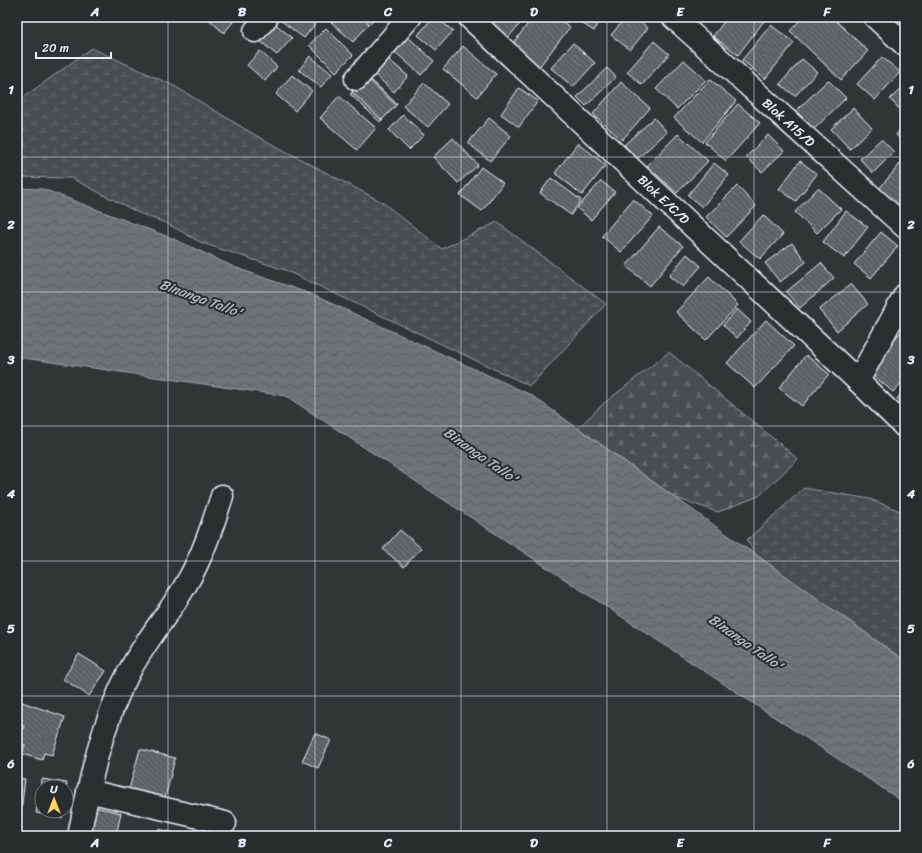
<svg xmlns="http://www.w3.org/2000/svg" width="922" height="853" viewBox="0 0 922 853" font-family="Sriracha,sans-serif">
  <style>
    .forest { fill: url(#forest-firs); stroke: #989fa4 }
    .wetland { fill: url(#wetland-marsh); stroke: #989fa4 }
    .water { fill: url(#water-waves); stroke: #9fa5aa }
    .building { fill: url(#building-back-hatch); stroke: #e8f1f8 }
    .lines { fill: none; stroke-linecap: round; stroke-linejoin: round }
    .minor-casing { stroke: #e8f1f8; stroke-width: 25 }
    .minor { stroke: #2a2d2e; stroke-width: 22 }
    .grid { fill: none; stroke: #e8f1f8; stroke-width: 1; stroke-opacity: 0.55 }
    .labels { text-anchor: middle; stroke-width: 4; stroke-linejoin: round; paint-order: stroke }
    .street-label { font-size: 13px; fill: #e8f1f8; stroke: #2a2d2e }
    .water-label { font-size: 14px; font-style: italic; fill: #b1b8be; stroke: #2a2d2e }
    .neatline { fill: none; stroke: #e8f1f8; stroke-width: 1.5 }
    .grid-label { font-size: 13px; text-anchor: middle; font-weight: bold; fill: #e8f1f8 }
  </style>
  <defs>
    <pattern id="forest-firs" width="22" height="20" patternUnits="userSpaceOnUse"><rect width="22" height="20" fill="#494d4f"/><path d="M5 1l3.5 6h-7zM16 11l3.5 6h-7z" fill="#636769"/></pattern>
    <pattern id="wetland-marsh" width="20" height="14" patternUnits="userSpaceOnUse"><rect width="20" height="14" fill="#494d4f"/><path d="M1 5h8M5 5V1M11 12h8M15 12V8" fill="none" stroke="#636769"/></pattern>
    <pattern id="water-waves" width="16" height="10" patternUnits="userSpaceOnUse"><rect width="16" height="10" fill="#6e7376"/><path d="M0 5q4-4 8 0t8 0" fill="none" stroke="#5a5e60"/></pattern>
    <pattern id="building-back-hatch" width="6" height="6" patternUnits="userSpaceOnUse"><rect width="6" height="6" fill="#5c6063"/><path d="M-1 5l2 2M0 0l6 6M5-1l2 2" fill="none" stroke="#73777a"/></pattern>
  </defs>
  <rect width="100%" height="100%" fill="#323536"/>
  <filter id="ink" filterUnits="userSpaceOnUse"><feTurbulence type="fractalNoise" baseFrequency=".025" numOctaves="2"/><feDisplacementMap in="SourceGraphic" scale="8" xChannelSelector="R" yChannelSelector="G"/><feConvolveMatrix kernelMatrix="1 2 1 2 8 2 1 2 1" color-interpolation-filters="sRGB"/></filter>
  <g filter="url(#ink)">
    <path class="forest" d="M 669,352 L 798,459 L 759,496 L 718,512 L 676,498 L 578,428 L 603,404 Z"/>
    <g class="wetland">
      <path d="M 92,48 L 176,87 L 255,135 L 382,202 L 442,249 L 497,222 L 606,304 L 530,386 L 285,270 L 202,243 L 168,224 L 141,214 L 71,178 L 17,177 L 17,102 Z"/>
      <path d="M 804,488 L 870,499 L 905,513 L 905,661 L 755,554 L 747,540 Z"/>
    </g>
    <path class="water" d="M 17,188 L 43,189 L 174,239 L 234,267 L 313,295 L 531,395 L 905,661 L 905,803 L 286,396 L 17,357 Z"/>
    <g class="building">
      <path d="M 206,17 L 237,17 L 224,33 Z"/>
      <path d="M 283,17 L 316,17 L 319,19 L 304,38 L 280,20 Z"/>
      <path d="M 333,17 L 362,17 L 369,24 L 353,42 L 330,21 Z"/>
      <path d="M 362,17 L 376,17 L 369,24 Z"/>
      <path d="M 433,17 L 436,17 L 453,31 L 436,50 L 418,35 Z"/>
      <path d="M 485,17 L 526,17 L 506,40 Z"/>
      <path d="M 533,17 L 556,17 L 570,27 L 539,67 L 511,46 Z"/>
      <path d="M 572,17 L 602,17 L 594,31 Z"/>
      <path d="M 626,17 L 635,17 L 648,28 L 630,50 L 611,35 Z"/>
      <path d="M 728,17 L 767,17 L 738,55 L 713,36 Z"/>
      <path d="M 803,17 L 832,17 L 868,51 L 841,80 L 790,31 Z"/>
      <path d="M 903,17 L 905,17 L 905,38 L 896,34 Z"/>
      <path d="M 271,20 L 292,38 L 277,55 L 256,38 Z"/>
      <path d="M 771,25 L 794,43 L 765,79 L 742,60 Z"/>
      <path d="M 326,28 L 353,55 L 336,72 L 309,45 Z"/>
      <path d="M 408,37 L 434,61 L 421,75 L 394,51 Z"/>
      <path d="M 654,41 L 669,54 L 642,85 L 627,72 Z"/>
      <path d="M 573,43 L 595,63 L 573,87 L 551,68 Z"/>
      <path d="M 463,46 L 496,74 L 477,97 L 443,69 Z"/>
      <path d="M 260,51 L 277,67 L 265,81 L 247,65 Z"/>
      <path d="M 310,56 L 332,74 L 321,87 L 299,70 Z"/>
      <path d="M 882,57 L 900,72 L 875,100 L 857,84 Z"/>
      <path d="M 387,58 L 408,76 L 394,92 L 374,74 Z"/>
      <path d="M 802,59 L 817,72 L 795,96 L 780,84 Z"/>
      <path d="M 684,60 L 706,80 L 677,109 L 656,89 Z"/>
      <path d="M 607,68 L 616,77 L 586,106 L 577,97 Z"/>
      <path d="M 292,75 L 312,91 L 295,111 L 276,94 Z"/>
      <path d="M 367,76 L 397,104 L 380,122 L 350,94 Z"/>
      <path d="M 366,77 L 396,105 L 382,120 L 352,92 Z"/>
      <path d="M 710,79 L 736,101 L 702,142 L 674,118 Z"/>
      <path d="M 828,80 L 846,98 L 814,129 L 796,111 Z"/>
      <path d="M 621,82 L 650,108 L 622,140 L 593,114 Z"/>
      <path d="M 424,83 L 448,104 L 428,127 L 403,106 Z"/>
      <path d="M 905,85 L 905,114 L 904,114 L 890,99 Z"/>
      <path d="M 519,88 L 538,101 L 519,127 L 501,114 Z"/>
      <path d="M 339,96 L 376,128 L 357,150 L 320,118 Z"/>
      <path d="M 738,104 L 760,123 L 726,161 L 705,142 Z"/>
      <path d="M 853,108 L 872,128 L 850,149 L 831,129 Z"/>
      <path d="M 403,115 L 424,135 L 409,150 L 389,130 Z"/>
      <path d="M 489,118 L 511,136 L 490,161 L 468,143 Z"/>
      <path d="M 654,118 L 667,132 L 637,159 L 624,145 Z"/>
      <path d="M 905,123 L 905,143 L 896,135 Z"/>
      <path d="M 678,134 L 708,161 L 677,193 L 647,166 Z"/>
      <path d="M 768,135 L 784,151 L 762,172 L 746,157 Z"/>
      <path d="M 453,138 L 478,165 L 458,183 L 433,157 Z"/>
      <path d="M 881,139 L 894,152 L 873,173 L 860,159 Z"/>
      <path d="M 578,143 L 606,165 L 582,195 L 555,173 Z"/>
      <path d="M 905,158 L 905,222 L 878,190 Z"/>
      <path d="M 800,161 L 817,174 L 796,201 L 779,189 Z"/>
      <path d="M 714,163 L 729,175 L 702,207 L 688,195 Z"/>
      <path d="M 481,167 L 503,183 L 482,211 L 460,195 Z"/>
      <path d="M 551,178 L 581,200 L 571,215 L 540,193 Z"/>
      <path d="M 601,181 L 615,192 L 591,220 L 577,208 Z"/>
      <path d="M 737,186 L 756,206 L 726,237 L 706,217 Z"/>
      <path d="M 818,188 L 841,209 L 817,233 L 795,212 Z"/>
      <path d="M 633,199 L 653,216 L 621,252 L 602,236 Z"/>
      <path d="M 846,211 L 868,227 L 844,258 L 823,242 Z"/>
      <path d="M 763,215 L 783,234 L 760,259 L 739,241 Z"/>
      <path d="M 659,227 L 683,246 L 650,286 L 626,266 Z"/>
      <path d="M 881,232 L 898,246 L 871,278 L 854,264 Z"/>
      <path d="M 792,243 L 806,262 L 780,282 L 765,263 Z"/>
      <path d="M 687,254 L 701,266 L 683,287 L 669,276 Z"/>
      <path d="M 821,263 L 834,278 L 800,308 L 786,292 Z"/>
      <path d="M 709,277 L 738,305 L 706,340 L 676,312 Z"/>
      <path d="M 851,284 L 868,304 L 837,331 L 819,310 Z"/>
      <path d="M 737,309 L 751,322 L 737,338 L 723,325 Z"/>
      <path d="M 766,320 L 794,346 L 755,388 L 727,363 Z"/>
      <path d="M 900,333 L 905,337 L 905,379 L 893,392 L 867,370 Z"/>
      <path d="M 806,355 L 829,374 L 802,406 L 779,388 Z"/>
      <path d="M 905,388 L 905,405 L 897,399 Z"/>
      <path d="M 400,530 L 421,548 L 404,567 L 383,549 Z"/>
      <path d="M 79,654 L 106,671 L 89,696 L 63,679 Z"/>
      <path d="M 22,702 L 65,717 L 52,755 L 44,753 L 42,760 L 22,754 L 25,745 L 18,743 L 24,726 L 17,723 Z"/>
      <path d="M 315,733 L 331,740 L 318,768 L 302,761 Z"/>
      <path d="M 140,749 L 175,758 L 164,802 L 128,793 Z"/>
      <path d="M 17,778 L 25,779 L 20,819 L 17,819 Z"/>
      <path d="M 42,779 L 67,783 L 66,789 L 66,787 L 42,787 L 42,811 L 63,811 L 62,818 L 36,813 Z"/>
      <path d="M 95,807 L 121,813 L 116,836 L 87,836 Z"/>
      <path d="M 159,829 L 187,836 L 157,836 Z"/>
    </g>
    <g class="lines">
      <g class="minor-casing">
        <g id="minor">
          <path d="M 469,17 L 858,381"/>
          <path d="M 673,17 L 905,227"/>
          <path d="M 875,17 L 905,45"/>
          <path d="M 255,31 L 267,17"/>
          <path d="M 356,79 L 410,17"/>
          <path d="M 905,295 L 858,381 L 905,427"/>
          <path d="M 88,791 L 225,823"/>
          <path d="M 79,836 C 90,780 102,722 129,672 C 145,641 168,615 185,586 C 202,558 212,527 222,496"/>
        </g>
      </g>
      <use href="#minor" class="minor"/>
    </g>
  </g>
  <path class="grid" d="M 168,17 L 168,836M 315,17 L 315,836M 461,17 L 461,836M 607,17 L 607,836M 754,17 L 754,836M 17,157 L 905,157M 17,292 L 905,292M 17,426 L 905,426M 17,561 L 905,561M 17,696 L 905,696"/>
  <g class="labels">
    <g class="street-label">
      <text transform="translate(789 122) rotate(42)" y="5">Blok A15/D</text>
      <text transform="translate(664 199) rotate(43)" y="5">Blok E/C/D</text>
    </g>
    <g class="water-label">
      <text transform="translate(201 298) rotate(20)" y="5">Binanga Tallo'</text>
      <text transform="translate(481 455) rotate(35)" y="5">Binanga Tallo'</text>
      <text transform="translate(746 642) rotate(35)" y="5">Binanga Tallo'</text>
    </g>
  </g>
  <rect width="922" height="853" fill="none" stroke="#2a2d2e" stroke-width="44"/>
  <g transform="translate(54 799)"><circle r="19" fill="#2a2d2e" stroke="#767b7f"/>
  <path d="M0-3L7 15L0 10L-7 15Z" fill="#ffd166"/>
  <text y="-6" font-size="11" font-weight="bold" text-anchor="middle" fill="#e8f1f8">U</text>
  </g>
  <path d="M36 52v6h75v-6" fill="none" stroke="#e8f1f8" stroke-width="2"/>
  <text x="42" y="52" font-size="12" fill="#e8f1f8" stroke="#2a2d2e" stroke-width="3" paint-order="stroke">20 m</text>
  <rect x="22" y="22" width="878" height="809" class="neatline"/>
  <g class="grid-label">
    <text x="95" y="16">A</text>
    <text x="242" y="16">B</text>
    <text x="388" y="16">C</text>
    <text x="534" y="16">D</text>
    <text x="680" y="16">E</text>
    <text x="827" y="16">F</text>
    <text x="11" y="94">1</text>
    <text x="911" y="94">1</text>
    <text x="11" y="229">2</text>
    <text x="911" y="229">2</text>
    <text x="11" y="364">3</text>
    <text x="911" y="364">3</text>
    <text x="11" y="498">4</text>
    <text x="911" y="498">4</text>
    <text x="11" y="633">5</text>
    <text x="911" y="633">5</text>
    <text x="11" y="768">6</text>
    <text x="911" y="768">6</text>
    <text x="95" y="847">A</text>
    <text x="242" y="847">B</text>
    <text x="388" y="847">C</text>
    <text x="534" y="847">D</text>
    <text x="680" y="847">E</text>
    <text x="827" y="847">F</text>
  </g>
</svg>
